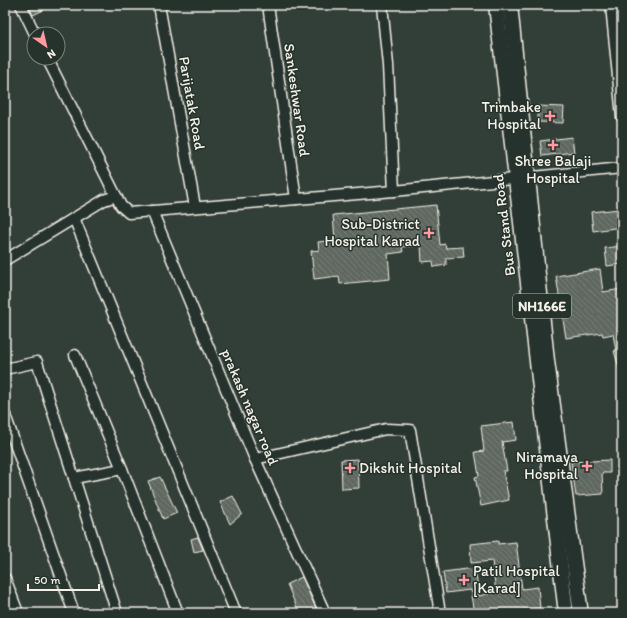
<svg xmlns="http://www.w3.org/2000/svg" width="627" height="618" viewBox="0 0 627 618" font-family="Itim,sans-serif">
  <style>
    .building { fill: url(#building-back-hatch); stroke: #f4f1e8 }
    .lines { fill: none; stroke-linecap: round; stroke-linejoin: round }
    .minor-casing { stroke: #f4f1e8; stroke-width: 13 }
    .highway-casing { stroke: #f4f1e8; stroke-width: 17 }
    .minor { stroke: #26332d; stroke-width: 10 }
    .highway { stroke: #26332d; stroke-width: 14 }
    .poi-dot { fill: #ff9aa2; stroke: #26332d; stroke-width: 1.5 }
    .labels { text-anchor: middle; stroke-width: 3; stroke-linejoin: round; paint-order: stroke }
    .shield { fill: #26332d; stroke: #b6b8b0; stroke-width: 1 }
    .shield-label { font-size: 14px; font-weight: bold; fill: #f4f1e8 }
    .street-label { font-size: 15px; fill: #f4f1e8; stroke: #26332d }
    .poi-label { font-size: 15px; fill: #f4f1e8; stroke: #26332d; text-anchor: end }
  </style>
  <defs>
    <pattern id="building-back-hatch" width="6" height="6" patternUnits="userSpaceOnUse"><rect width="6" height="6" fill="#5f6861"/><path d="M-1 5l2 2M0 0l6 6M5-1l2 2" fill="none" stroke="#777e78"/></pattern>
  </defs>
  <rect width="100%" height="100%" fill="#323e38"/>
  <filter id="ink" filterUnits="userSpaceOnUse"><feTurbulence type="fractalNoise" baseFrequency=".025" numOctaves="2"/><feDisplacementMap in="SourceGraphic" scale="8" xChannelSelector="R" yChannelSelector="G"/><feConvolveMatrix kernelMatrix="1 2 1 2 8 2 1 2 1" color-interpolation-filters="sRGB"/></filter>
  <g filter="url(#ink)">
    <g class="building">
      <path d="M 28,5 L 54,5 L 33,15 Z"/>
      <path d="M 538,106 L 564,107 L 563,123 L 538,122 Z"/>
      <path d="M 572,137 L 574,152 L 542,156 L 540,141 Z"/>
      <path d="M 436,205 L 440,245 L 445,244 L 446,248 L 463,247 L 464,257 L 446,258 L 446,265 L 434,267 L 433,261 L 422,262 L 421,245 L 402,247 L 403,252 L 388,254 L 390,279 L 340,284 L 339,276 L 314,279 L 311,251 L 319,250 L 318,242 L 335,240 L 333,215 Z"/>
      <path d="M 620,209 L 622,227 L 593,231 L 591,212 Z"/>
      <path d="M 622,246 L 622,264 L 607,266 L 605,248 Z"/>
      <path d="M 600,269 L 603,292 L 622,289 L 622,371 L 620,371 L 614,351 L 616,351 L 613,334 L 603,336 L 602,333 L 566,338 L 556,276 Z"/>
      <path d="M 514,422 L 516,440 L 502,442 L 507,471 L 503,471 L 509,500 L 481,506 L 475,477 L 479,476 L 475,452 L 484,451 L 481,426 Z"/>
      <path d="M 358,459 L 359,488 L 342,489 L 341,460 Z"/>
      <path d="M 610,460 L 610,473 L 602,473 L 603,494 L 576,496 L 571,462 Z"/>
      <path d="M 160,477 L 177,513 L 163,519 L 148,481 Z"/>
      <path d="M 233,496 L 242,514 L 230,524 L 220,502 Z"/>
      <path d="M 198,537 L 203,550 L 194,552 L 191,539 Z"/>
      <path d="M 498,541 L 498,544 L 516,542 L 522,589 L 538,587 L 540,608 L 498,613 L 474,613 L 470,590 L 446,593 L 443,572 L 475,568 L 479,596 L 496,592 L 492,561 L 471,563 L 470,544 Z"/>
      <path d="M 302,577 L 318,613 L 299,613 L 287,584 Z"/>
    </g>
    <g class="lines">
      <g class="minor-casing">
        <g id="minor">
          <path d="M 21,5 L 35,34"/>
          <path d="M 159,5 L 195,207"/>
          <path d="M 268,5 L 296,199"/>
          <path d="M 382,5 L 388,65 L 394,191"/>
          <path d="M 611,5 L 622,117"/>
          <path d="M 614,5 L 622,11"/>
          <path d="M 47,58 L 121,206 L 129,213 L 394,191 L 622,168"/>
          <path d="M 152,211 L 255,459 L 325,613"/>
          <path d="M 74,218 L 236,613"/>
          <path d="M 5,260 L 104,200 L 116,196"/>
          <path d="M 75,355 L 122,469 L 178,613"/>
          <path d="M 5,369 L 37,362 L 117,613"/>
          <path d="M 5,415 L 74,613"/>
          <path d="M 255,459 L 386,429 L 410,430 L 440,613"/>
          <path d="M 74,478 L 122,469"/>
          <path d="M 5,578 L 18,613"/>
        </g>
      </g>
      <g class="highway-casing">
        <g id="highway">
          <path d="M 496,5 L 565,605"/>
          <path d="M 510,5 L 547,361 L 580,607"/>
        </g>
      </g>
      <use href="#minor" class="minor"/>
      <use href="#highway" class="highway"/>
    </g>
  </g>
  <g class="poi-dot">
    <path d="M548 110h4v4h4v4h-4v4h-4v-4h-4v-4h4z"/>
    <path d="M551 139h4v4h4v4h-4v4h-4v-4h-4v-4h4z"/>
    <path d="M427 227h4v4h4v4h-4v4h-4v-4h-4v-4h4z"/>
    <path d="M585 460h4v4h4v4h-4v4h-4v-4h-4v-4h4z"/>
    <path d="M348 462h4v4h4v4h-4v4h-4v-4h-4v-4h4z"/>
    <path d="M462 574h4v4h4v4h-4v4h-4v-4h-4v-4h4z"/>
  </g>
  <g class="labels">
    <rect class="shield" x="513" y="294" width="58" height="24" rx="3"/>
    <g class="shield-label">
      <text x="542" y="311">NH166E</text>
    </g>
    <g class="street-label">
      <text transform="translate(297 100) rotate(82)" y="5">Sankeshwar Road</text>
      <text transform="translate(192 103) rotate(80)" y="5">Parijatak Road</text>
      <text transform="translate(504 225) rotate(-97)" y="5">Bus Stand Road</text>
      <text transform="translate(250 407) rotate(67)" y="5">prakash nagar road</text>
    </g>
    <g class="poi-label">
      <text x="541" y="112">Trimbake<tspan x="541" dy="17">Hospital</tspan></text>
      <text x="553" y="166" text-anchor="middle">Shree Balaji<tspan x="553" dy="17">Hospital</tspan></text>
      <text x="420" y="229">Sub-District<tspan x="420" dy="17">Hospital Karad</tspan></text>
      <text x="578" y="462">Niramaya<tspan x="578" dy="17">Hospital</tspan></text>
      <text x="359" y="473" text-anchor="start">Dikshit Hospital</text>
      <text x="473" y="576" text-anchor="start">Patil Hospital<tspan x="473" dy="17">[Karad]</tspan></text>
    </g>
  </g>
  <rect width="627" height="618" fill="none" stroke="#26332d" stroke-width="20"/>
  <rect x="10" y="10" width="607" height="598" fill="none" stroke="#f4f1e8" stroke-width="1.5" filter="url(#ink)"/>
  <g transform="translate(46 46) rotate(146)"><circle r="19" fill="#26332d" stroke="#787f78"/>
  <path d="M0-3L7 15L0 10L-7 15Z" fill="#ff9aa2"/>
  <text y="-6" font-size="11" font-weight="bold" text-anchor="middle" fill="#f4f1e8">N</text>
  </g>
  <path d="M28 584v6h71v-6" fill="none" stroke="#f4f1e8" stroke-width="2"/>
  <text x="34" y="584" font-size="12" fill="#f4f1e8" stroke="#26332d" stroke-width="3" paint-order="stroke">50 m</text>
</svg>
